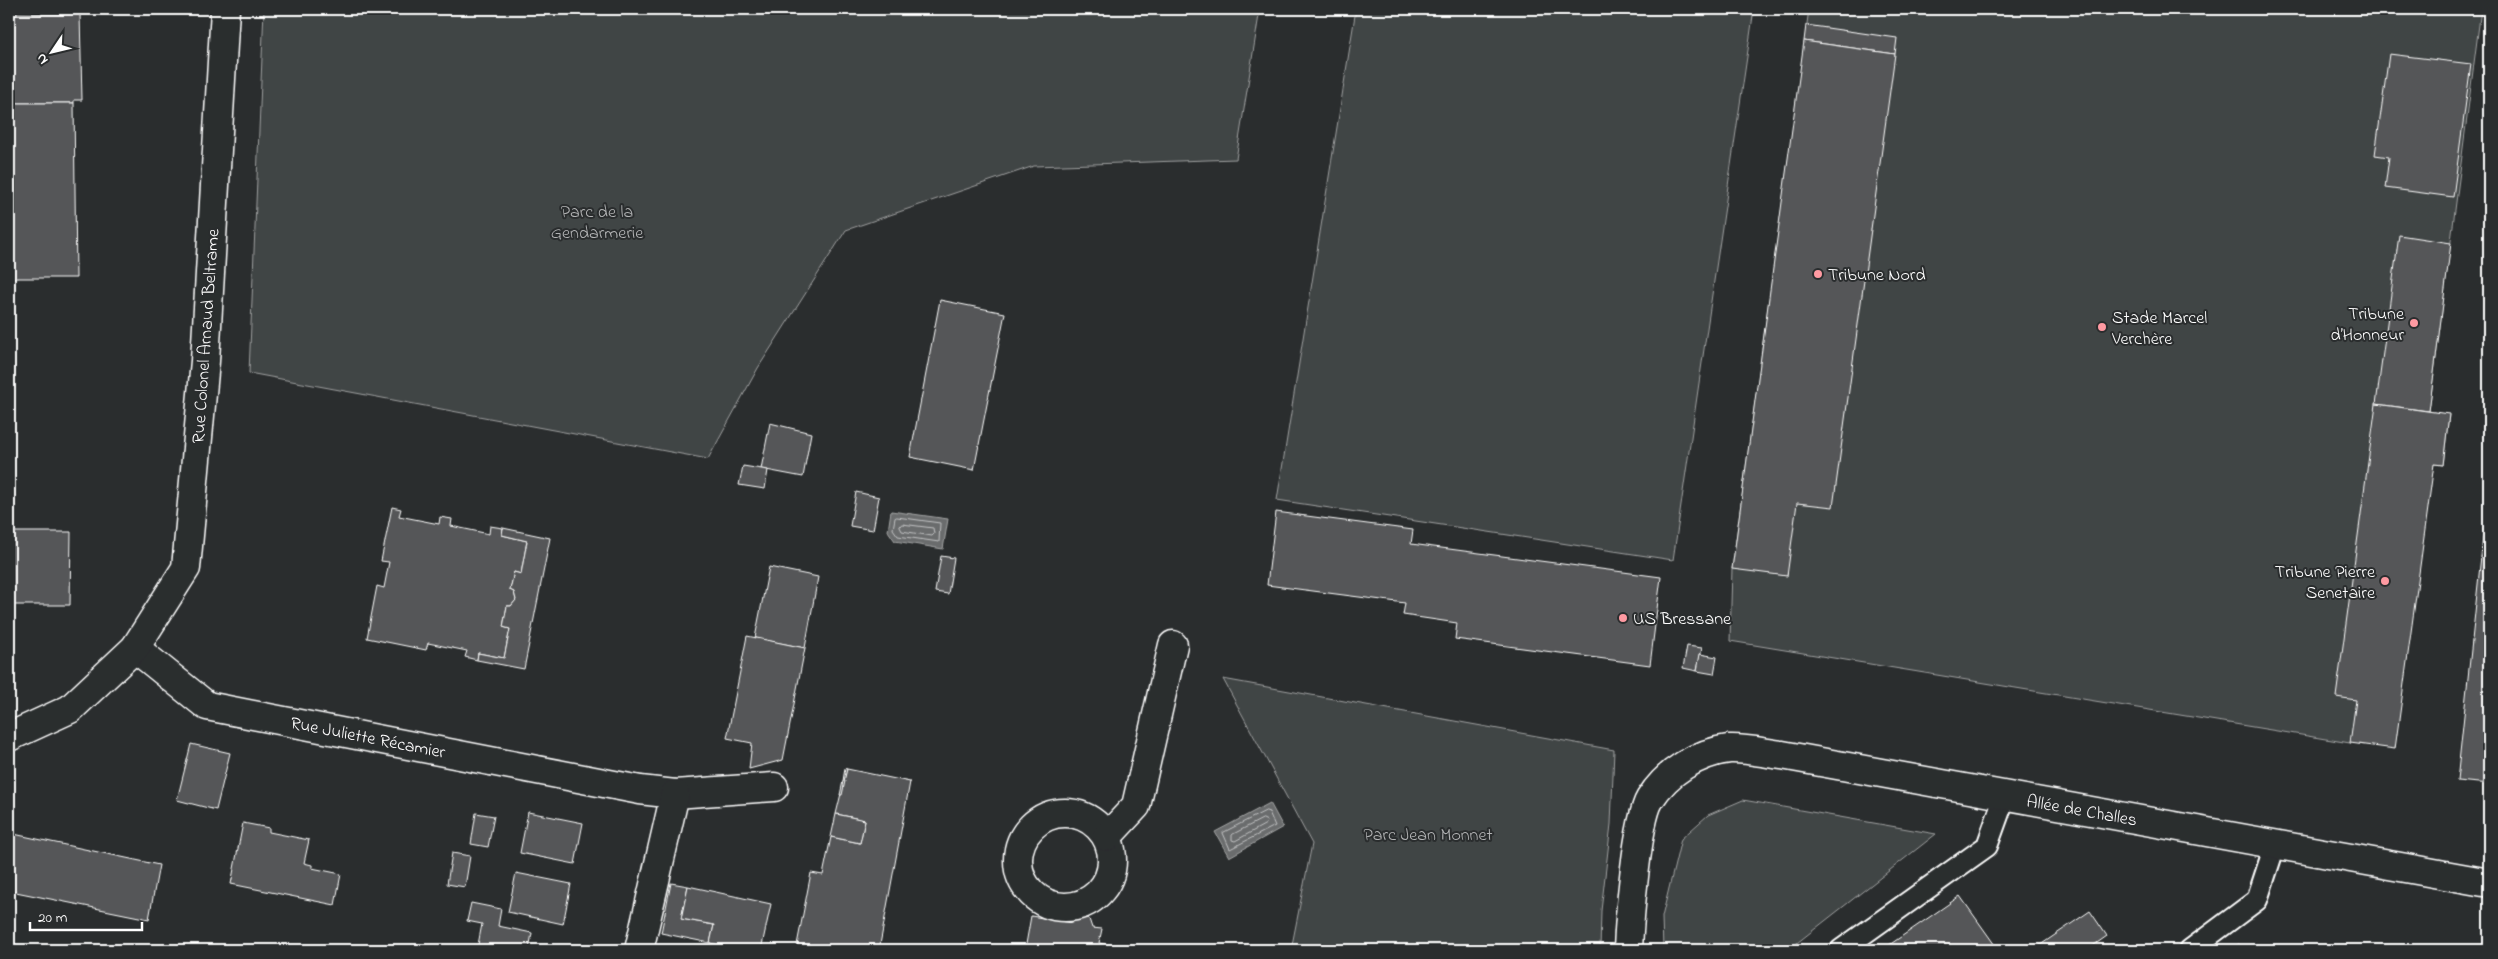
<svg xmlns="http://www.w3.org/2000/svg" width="2498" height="959" viewBox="0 0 2498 959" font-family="'Indie Flower',sans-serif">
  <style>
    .green { fill: #414445; stroke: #a0a2a2 }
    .water { fill: #6a6c6d; stroke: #a6a7a7 }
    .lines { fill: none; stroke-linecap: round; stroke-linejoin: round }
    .shore { stroke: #c3c4c5; stroke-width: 1 }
    .building { fill: #555758; stroke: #fff }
    .service-casing { stroke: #fff; stroke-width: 24 }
    .minor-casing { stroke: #fff; stroke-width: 31 }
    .service { stroke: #2a2d2e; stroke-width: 20 }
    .minor { stroke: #2a2d2e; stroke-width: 28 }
    .poi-dot { fill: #ff9aa2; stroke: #2a2d2e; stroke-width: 2 }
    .labels { text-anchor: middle; stroke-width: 4; stroke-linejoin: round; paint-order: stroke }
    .park-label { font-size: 18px; fill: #b3b4b5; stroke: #2a2d2e }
    .poi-label { font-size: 18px; fill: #fff; stroke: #2a2d2e; text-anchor: start }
    .street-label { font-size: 18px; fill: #fff; stroke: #2a2d2e }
  </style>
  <rect width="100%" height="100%" fill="#2a2d2e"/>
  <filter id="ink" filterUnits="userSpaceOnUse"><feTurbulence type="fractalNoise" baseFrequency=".02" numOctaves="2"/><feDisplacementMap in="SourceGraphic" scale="10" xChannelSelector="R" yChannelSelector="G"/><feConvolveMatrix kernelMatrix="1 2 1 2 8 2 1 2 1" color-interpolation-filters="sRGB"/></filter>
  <g filter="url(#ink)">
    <g class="green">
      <path d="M 264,9 L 1260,9 L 1236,159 L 1034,166 L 846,230 L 758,368 L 708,459 L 249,373 Z"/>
      <path d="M 1356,9 L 1754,9 L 1673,560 L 1277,500 Z"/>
      <path d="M 1809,9 L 2481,9 L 2429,411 L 2449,415 L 2443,465 L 2434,464 L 2350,743 L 1730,641 L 1732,569 Z"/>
      <path d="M 1223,679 L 1614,750 L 1611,824 L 1601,911 L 1600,950 L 1291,950 L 1312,844 Z"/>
      <path d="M 1743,800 L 1936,834 L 1788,950 L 1663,950 L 1662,917 L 1681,839 L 1708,815 Z"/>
    </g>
    <g class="water">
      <path d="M 891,511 L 948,519 L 943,549 L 895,541 L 888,531 Z"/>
      <path d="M 1270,803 L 1283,827 L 1229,857 L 1215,832 Z"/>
    </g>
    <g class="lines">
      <g class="shore">
        <path d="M 897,517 L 940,523 L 939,542 L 898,536 L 893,529 L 895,518 Z"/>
        <path d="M 902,524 L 933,528 L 934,534 L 932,536 L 902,531 L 900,527 Z"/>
        <path d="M 1266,811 L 1269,812 L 1275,826 L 1230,849 L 1223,833 Z"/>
        <path d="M 1263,819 L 1267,821 L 1266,824 L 1235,841 L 1232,840 L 1232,835 Z"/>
      </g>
    </g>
    <g class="building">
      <path d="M 9,13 L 80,14 L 82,100 L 74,100 L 74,103 L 9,103 Z"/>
      <path d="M 1806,25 L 1897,38 L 1895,54 L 1804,41 Z"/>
      <path d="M 1804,41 L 1895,54 L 1833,507 L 1797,503 L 1787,576 L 1732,569 Z"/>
      <path d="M 2389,54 L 2471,64 L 2453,197 L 2385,188 L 2389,157 L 2375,155 Z"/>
      <path d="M 9,103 L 74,103 L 76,278 L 9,278 Z"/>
      <path d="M 2399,235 L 2451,243 L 2429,411 L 2376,404 Z"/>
      <path d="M 940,300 L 1005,313 L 974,470 L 910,457 Z"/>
      <path d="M 2376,404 L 2449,414 L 2443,465 L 2434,464 L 2395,749 L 2350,743 L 2356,700 L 2336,697 Z"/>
      <path d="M 770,423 L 811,433 L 803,477 L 761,469 Z"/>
      <path d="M 743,466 L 768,470 L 765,489 L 739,485 Z"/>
      <path d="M 856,492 L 879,497 L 873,530 L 850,526 Z"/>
      <path d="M 392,507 L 401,509 L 399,516 L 439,524 L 440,517 L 452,519 L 451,526 L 489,534 L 490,526 L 503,528 L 502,535 L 527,541 L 521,574 L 514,572 L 510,590 L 514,592 L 516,600 L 511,606 L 507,606 L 503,627 L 510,629 L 504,658 L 478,653 L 477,660 L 465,657 L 467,651 L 428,643 L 426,650 L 367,638 L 377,586 L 384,588 L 389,562 L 381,561 Z"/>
      <path d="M 1276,512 L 1413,530 L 1411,544 L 1661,577 L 1650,665 L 1455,639 L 1457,623 L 1403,615 L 1405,603 L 1267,585 Z"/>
      <path d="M 503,528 L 550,538 L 524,669 L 477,660 L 478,653 L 504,658 L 510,629 L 503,627 L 507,606 L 511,606 L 516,600 L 514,592 L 510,590 L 514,572 L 521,574 L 527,541 L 502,535 Z"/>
      <path d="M 2484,528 L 2489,528 L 2489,784 L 2457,781 Z"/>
      <path d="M 9,532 L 71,532 L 70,605 L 9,605 Z"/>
      <path d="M 941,556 L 954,558 L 948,594 L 935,592 Z"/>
      <path d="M 769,567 L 818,577 L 805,648 L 755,638 Z"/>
      <path d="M 747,636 L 805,648 L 783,760 L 749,769 L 752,743 L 727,738 Z"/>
      <path d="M 1687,646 L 1702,648 L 1697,671 L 1683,668 Z"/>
      <path d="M 1700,654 L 1717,657 L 1714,674 L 1697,671 Z"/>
      <path d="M 191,744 L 230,753 L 216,810 L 177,800 Z"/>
      <path d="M 845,768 L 847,769 L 845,781 L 843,781 Z"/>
      <path d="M 847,769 L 910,782 L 879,950 L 796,950 L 811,873 L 823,875 L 831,837 L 860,843 L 865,820 L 836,814 Z"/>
      <path d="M 843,781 L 845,781 L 842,795 L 840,795 Z"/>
      <path d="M 528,812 L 583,823 L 575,864 L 520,853 Z"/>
      <path d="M 476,813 L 494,816 L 488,847 L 471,844 Z"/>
      <path d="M 836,814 L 865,820 L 860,843 L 831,837 Z"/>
      <path d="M 243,823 L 269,828 L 269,832 L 309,840 L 304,863 L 312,865 L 312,868 L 341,874 L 335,905 L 231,884 Z"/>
      <path d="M 9,833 L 159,865 L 149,919 L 11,891 L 9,900 Z"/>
      <path d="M 452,853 L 470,856 L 465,887 L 447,884 Z"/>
      <path d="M 516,873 L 571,884 L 563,924 L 508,912 Z"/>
      <path d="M 671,883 L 688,886 L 681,919 L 714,925 L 710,943 L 661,933 Z"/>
      <path d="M 688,886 L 771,904 L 761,950 L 744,950 L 710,943 L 714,925 L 681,919 Z"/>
      <path d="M 1960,896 L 1997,948 L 1993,950 L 1882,950 Z"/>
      <path d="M 471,903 L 501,909 L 498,926 L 532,933 L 529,950 L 477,950 L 482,924 L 467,921 Z"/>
      <path d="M 2090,911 L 2107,936 L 2087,950 L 2033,950 Z"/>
      <path d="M 1082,915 L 1089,919 L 1092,928 L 1102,929 L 1099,943 L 1113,946 L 1112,950 L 1025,950 L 1031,916 L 1072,923 Z"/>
      <path d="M 2239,944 L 2243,950 L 2230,950 Z"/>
    </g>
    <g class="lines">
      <g class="service-casing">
        <g id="service">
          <path d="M 1841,950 L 1987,846 L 2005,796"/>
          <path d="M 2190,950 L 2257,900 L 2275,845"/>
        </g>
      </g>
      <g class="minor-casing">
        <g id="minor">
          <path d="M 135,648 L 207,706 L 640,790 L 675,794 L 774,787"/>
          <path d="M 9,737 L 70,709 L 135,648 L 186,568 L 205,361 L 225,9"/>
          <circle cx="1065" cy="860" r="47"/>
          <path d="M 1107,837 L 1136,806 L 1173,645"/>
          <path d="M 639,950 L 675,794"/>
          <path d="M 1628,950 C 1629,922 1637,820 1650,799 C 1667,772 1697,753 1729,749 C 1745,748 1765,753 1782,755 L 2489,883"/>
        </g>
      </g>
      <use href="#service" class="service"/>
      <use href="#minor" class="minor"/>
    </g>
  </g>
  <g class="poi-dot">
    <circle cx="1818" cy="274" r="5"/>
    <circle cx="2414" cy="323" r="5"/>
    <circle cx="2102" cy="327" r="5"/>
    <circle cx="2385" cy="581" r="5"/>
    <circle cx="1623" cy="618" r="5"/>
  </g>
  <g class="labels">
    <g class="park-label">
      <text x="597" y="217">Parc de la<tspan x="597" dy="21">Gendarmerie</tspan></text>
      <text x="1428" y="840">Parc Jean Monnet</text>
    </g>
    <g class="poi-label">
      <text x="1828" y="280">Tribune Nord</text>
      <text x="2404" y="319" text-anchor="end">Tribune<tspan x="2404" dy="21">d’Honneur</tspan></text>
      <text x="2112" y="323">Stade Marcel<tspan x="2112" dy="21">Verchère</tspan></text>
      <text x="2375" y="577" text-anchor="end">Tribune Pierre<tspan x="2375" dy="21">Senetaire</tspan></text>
      <text x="1633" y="624">US Bressane</text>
    </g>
    <g class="street-label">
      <text transform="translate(205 336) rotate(-86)" y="6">Rue Colonel Arnaud Beltrame</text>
      <text transform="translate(368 737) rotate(11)" y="6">Rue Juliette Récamier</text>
      <text transform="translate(2082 810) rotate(10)" y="6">Allée de Challes</text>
    </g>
  </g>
  <rect width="2498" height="959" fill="none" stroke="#2a2d2e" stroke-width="30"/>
  <rect x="15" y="15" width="2468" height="929" fill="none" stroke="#fff" stroke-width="2" filter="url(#ink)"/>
  <g transform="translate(52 52) rotate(235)" stroke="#2a2d2e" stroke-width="4" paint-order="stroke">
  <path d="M0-4L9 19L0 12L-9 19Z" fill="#ffffff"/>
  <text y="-8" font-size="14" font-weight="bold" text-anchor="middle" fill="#ffffff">N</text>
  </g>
  <path d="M30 922v8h112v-8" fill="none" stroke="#ffffff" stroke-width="2.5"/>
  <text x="38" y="922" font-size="15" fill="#ffffff" stroke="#2a2d2e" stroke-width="4" paint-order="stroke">20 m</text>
</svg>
